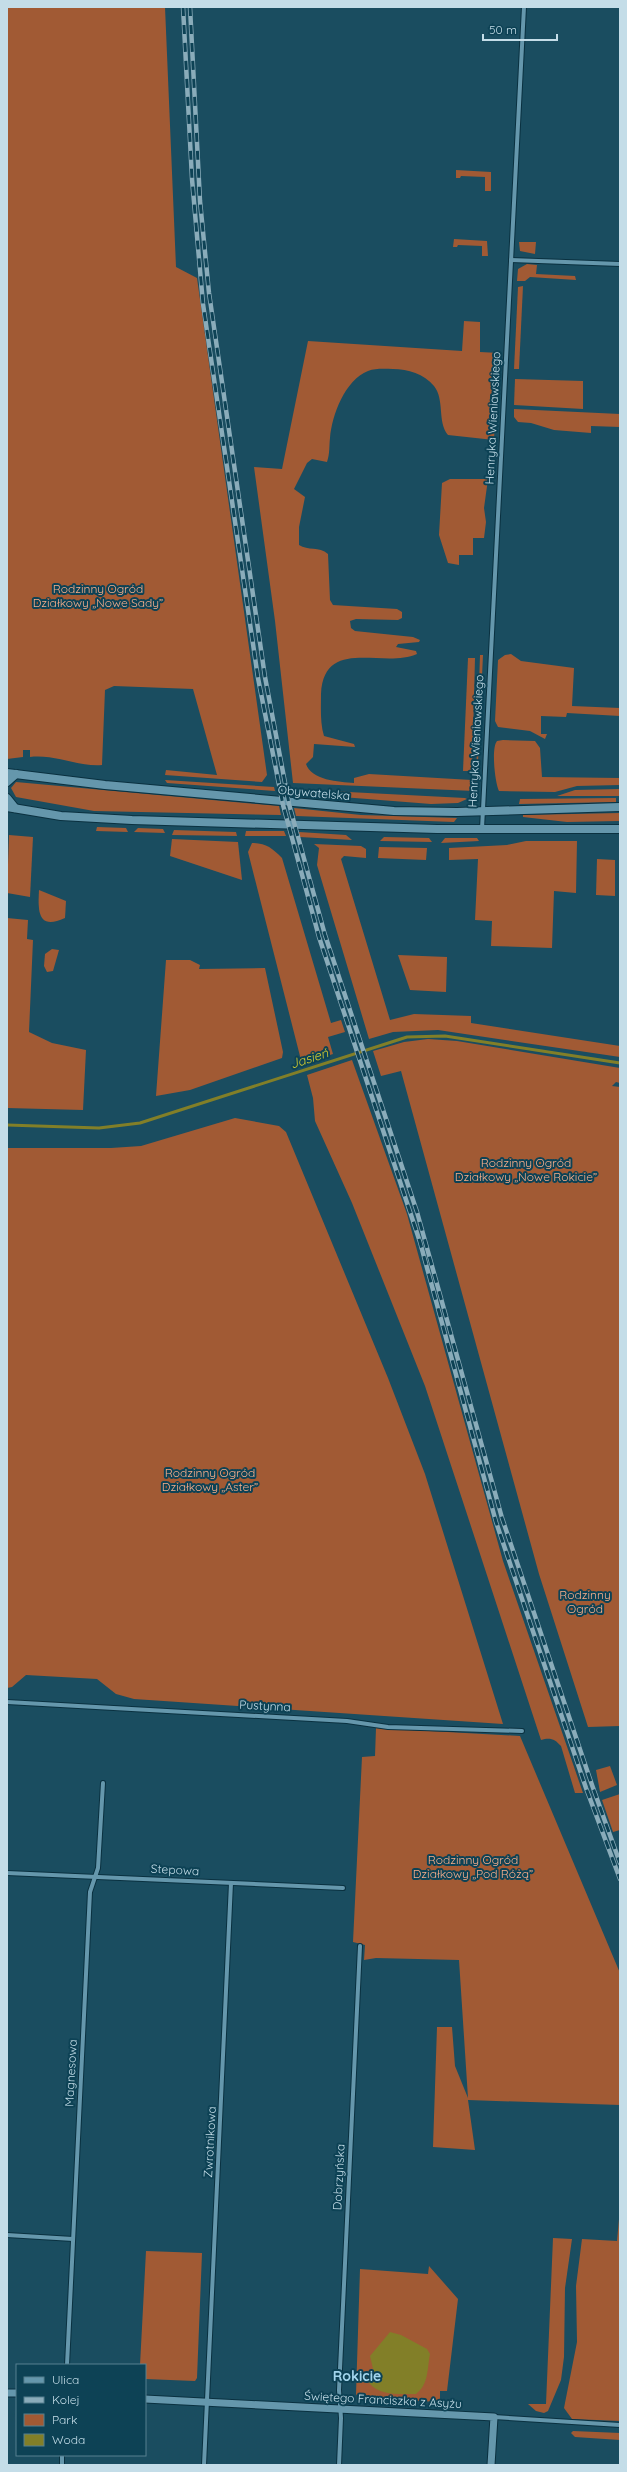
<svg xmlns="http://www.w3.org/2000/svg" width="627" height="2472" viewBox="0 0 627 2472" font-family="Quicksand,sans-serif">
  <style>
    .green { fill: #a15a34 }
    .water { fill: #827f28 }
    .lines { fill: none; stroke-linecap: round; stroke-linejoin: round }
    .stream { stroke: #827f28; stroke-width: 3 }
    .minor-casing { stroke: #0a3140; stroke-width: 6 }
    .tertiary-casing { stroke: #0a3140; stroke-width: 9 }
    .secondary-casing { stroke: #0a3140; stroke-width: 10 }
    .minor { stroke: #6597ac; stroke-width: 4 }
    .tertiary { stroke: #6597ac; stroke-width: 7 }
    .secondary { stroke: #6597ac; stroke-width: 8 }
    .rail-casing { stroke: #8aacba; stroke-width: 4.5 }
    .rail { stroke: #0d4255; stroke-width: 3; stroke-dasharray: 9; stroke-linecap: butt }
    .labels { text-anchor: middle; stroke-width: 4; stroke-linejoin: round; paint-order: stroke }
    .street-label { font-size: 12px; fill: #c4dde8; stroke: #0d4255 }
    .park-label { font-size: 12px; fill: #f7ae8b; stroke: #0d4255 }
    .water-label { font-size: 13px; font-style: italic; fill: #d1cb30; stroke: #0d4255 }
    .quarter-label { font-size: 14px; font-weight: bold; fill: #a2d5ec; stroke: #0d4255 }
  </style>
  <rect width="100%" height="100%" fill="#1a4d60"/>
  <g class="green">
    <path d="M 7,7 L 165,7 L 176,267 L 197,278 L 267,775 L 262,782 L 165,775 L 166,770 L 217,775 L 193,689 L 114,686 L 105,690 L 102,765 C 78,767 55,754 30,757 L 30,750 L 23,750 L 23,757 L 7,759 Z"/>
    <path d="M 456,170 L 491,172 L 491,191 L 485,191 L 485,177 L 461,176 L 460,178 L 456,178 Z"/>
    <path d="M 454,239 L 487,241 L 488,256 L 482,256 L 482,246 L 458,245 L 457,247 L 453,247 Z"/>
    <path d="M 519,242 L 536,242 L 535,254 L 520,251 Z"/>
    <path d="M 527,264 L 537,265 L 536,274 L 575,276 L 576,280 L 530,277 L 525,281 L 517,281 L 518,269 Z"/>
    <path d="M 523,286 L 519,369 L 514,369 L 518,287 Z"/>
    <path d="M 464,321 L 480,322 L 480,352 L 499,353 L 493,394 L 496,397 L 494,440 L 448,435 C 437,422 445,400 434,386 C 424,374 408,369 393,369 C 385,369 376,368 368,371 C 345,380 332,415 330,438 C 329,447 330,453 327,462 L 312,459 L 307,463 L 294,489 L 305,497 L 299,527 L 299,545 C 308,551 319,546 328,554 L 330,600 L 333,605 L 397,609 L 402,612 L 402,618 L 398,620 L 356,619 L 350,621 L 351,628 L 355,631 L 413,637 L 420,640 L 419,642 L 398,644 L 396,647 L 416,651 L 417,654 C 383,669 324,636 321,694 C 321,708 320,723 324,736 L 354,744 L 355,747 L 314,744 L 313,757 L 306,764 C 311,780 339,782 354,783 L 354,778 L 369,774 L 472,780 L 476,776 L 480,655 L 483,655 L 477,784 L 474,791 L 293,783 L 275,621 L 254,467 L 282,469 L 308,341 L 462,351 Z"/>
    <path d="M 515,379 L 583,381 L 583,409 L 514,405 Z"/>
    <path d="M 514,409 L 620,414 L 620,427 L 591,426 L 591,433 L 554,430 L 531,423 L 518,422 L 514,417 Z"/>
    <path d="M 450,479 L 488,479 L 484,508 L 486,522 L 484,538 L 473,538 L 473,555 L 459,555 L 459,565 L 448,563 L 439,535 L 442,483 Z"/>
    <path d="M 511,654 L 521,661 L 574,668 L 572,706 L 620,708 L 620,716 L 567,713 L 566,717 L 541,716 L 541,734 L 547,734 L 545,739 L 530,731 L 498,727 L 495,721 L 498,660 L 505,655 Z"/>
    <path d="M 468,658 L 475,658 L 472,771 L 463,771 Z"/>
    <path d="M 503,740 L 535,741 L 540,748 L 542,777 L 620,778 L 620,785 L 577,786 L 555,792 L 499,791 C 495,783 491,748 497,741 Z"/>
    <path d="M 165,780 L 274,787 L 275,791 L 167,783 Z"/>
    <path d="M 16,782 L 279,806 L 281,815 L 94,811 L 16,797 L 11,788 Z"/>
    <path d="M 290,789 L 465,798 L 467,799 L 458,803 L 431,804 L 291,793 Z"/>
    <path d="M 620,789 L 620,796 L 557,796 L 575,790 Z"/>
    <path d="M 616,798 L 616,802 L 519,804 L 520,799 Z"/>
    <path d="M 294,808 L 361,815 L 457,818 L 454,822 L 296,816 Z"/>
    <path d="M 620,813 L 620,821 L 567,822 L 523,817 L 523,815 Z"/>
    <path d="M 97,827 L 126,828 L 128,832 L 96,831 Z"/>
    <path d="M 138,828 L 163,829 L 165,833 L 134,832 Z"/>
    <path d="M 174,830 L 236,832 L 237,836 L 172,835 Z"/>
    <path d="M 246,831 L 284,831 L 286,836 L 245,836 Z"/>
    <path d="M 299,832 L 346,835 L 352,840 L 300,837 Z"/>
    <path d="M 9,835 L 33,837 L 30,897 L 7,893 Z"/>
    <path d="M 384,837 L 429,838 L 432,842 L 380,841 Z"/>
    <path d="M 445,838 L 477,838 L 479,841 L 441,843 Z"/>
    <path d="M 172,839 L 238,842 L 242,880 L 170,856 Z"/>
    <path d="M 526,841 L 577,841 L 576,893 L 554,891 L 552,948 L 491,946 L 492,921 L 475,920 L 478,859 L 449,860 L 449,848 L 507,845 Z"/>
    <path d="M 252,843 C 266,843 272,848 282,858 L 331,1023 L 341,1020 L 345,1032 L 328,1037 L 333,1054 L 302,1064 L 248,852 Z"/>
    <path d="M 314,844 L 361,846 L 366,849 L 366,858 L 344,856 L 341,859 L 390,1020 L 414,1014 L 471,1016 L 471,1023 L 620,1046 L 620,1057 L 438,1030 L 393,1032 L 369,1039 L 317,865 L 319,848 Z"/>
    <path d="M 379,847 L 427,848 L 426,860 L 378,858 Z"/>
    <path d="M 597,859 L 615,860 L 615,896 L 596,895 Z"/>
    <path d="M 39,890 L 66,901 L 65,918 C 37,931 38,910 39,890 Z"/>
    <path d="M 7,918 L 28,920 L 27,939 L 33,940 L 29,1032 L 52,1043 L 86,1050 L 83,1110 L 7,1108 Z"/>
    <path d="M 52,949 L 59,950 L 53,971 L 47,972 L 44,966 L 45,954 Z"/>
    <path d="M 398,955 L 447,957 L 446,992 L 410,990 Z"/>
    <path d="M 166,960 L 190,960 L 200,965 L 199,969 L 265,968 L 283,1052 L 282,1058 L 190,1090 L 156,1096 Z"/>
    <path d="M 428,1039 L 457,1041 L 620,1068 L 620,1083 L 616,1082 L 612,1086 L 620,1087 L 620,1726 L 588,1727 L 539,1574 L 401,1071 L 381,1076 L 373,1051 L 404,1042 Z"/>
    <path d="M 352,1060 L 407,1214 L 503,1561 L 583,1793 L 575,1793 L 561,1746 C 555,1739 550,1737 541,1740 L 425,1386 L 352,1203 L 315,1121 L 313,1098 L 307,1075 Z"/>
    <path d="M 235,1118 L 279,1126 L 286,1132 L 388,1378 L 425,1474 L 503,1724 L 134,1699 L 116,1694 L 97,1679 L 26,1675 L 12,1687 L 7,1688 L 7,1148 L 111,1148 L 141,1146 Z"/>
    <path d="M 376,1728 L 520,1736 L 620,1973 L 620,2105 L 468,2100 L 475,2150 L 433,2147 L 437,2027 L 452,2027 L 455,2066 L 468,2098 L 459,1960 L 376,1958 L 364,1960 L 365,1945 L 353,1942 L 362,1757 L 375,1756 Z"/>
    <path d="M 610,1766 L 617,1785 L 600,1792 L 596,1770 Z"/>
    <path d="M 620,1794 L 620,1830 L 613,1832 L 602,1800 Z"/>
    <path d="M 620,2208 L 620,2421 L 572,2419 L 564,2408 L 577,2342 L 576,2286 L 582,2239 L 617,2241 Z"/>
    <path d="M 553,2238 L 572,2239 L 565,2288 L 564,2357 L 561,2380 L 548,2411 L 544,2413 L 536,2411 L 528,2404 L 546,2404 Z"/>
    <path d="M 146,2251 L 202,2253 L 197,2378 L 195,2381 L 145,2379 L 145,2365 L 140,2365 Z"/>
    <path d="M 429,2266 L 458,2299 L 447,2391 L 440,2391 L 440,2402 L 359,2398 L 356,2394 L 360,2269 L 428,2274 Z"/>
    <path d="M 573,2431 L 620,2433 L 620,2440 L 575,2437 L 571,2433 Z"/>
  </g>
  <path class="water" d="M 390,2332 L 401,2335 L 427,2349 L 430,2354 C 427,2369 429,2384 416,2394 C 399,2394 380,2396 369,2383 L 374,2373 L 370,2356 Z"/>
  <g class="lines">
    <path class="stream" d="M 7,1125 L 99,1128 L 140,1123 L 407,1037 L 445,1036 L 620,1063"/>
    <g class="minor-casing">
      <g id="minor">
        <path d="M 511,260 L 620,264"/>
        <path d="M 482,829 L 524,7"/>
        <path d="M 7,1702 L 347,1721 L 388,1727 L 522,1731"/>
        <path d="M 7,1873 L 343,1888"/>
        <path d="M 7,2235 L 73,2239"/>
        <path d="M 67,2365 L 90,1892 L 98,1868 L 103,1783"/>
        <path d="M 494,2417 L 620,2425"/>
        <path d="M 62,2465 L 62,2455"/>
        <path d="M 204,2465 L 231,1883"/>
        <path d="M 339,2465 L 341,2418 L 339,2390 L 360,1946"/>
      </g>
    </g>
    <g class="tertiary-casing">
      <g id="tertiary">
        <path d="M 7,2393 L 17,2393"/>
        <path d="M 145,2399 L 494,2417 L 491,2465"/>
      </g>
    </g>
    <g class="secondary-casing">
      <g id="secondary">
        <path d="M 7,773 L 105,785 L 394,811 L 457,812 L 620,807"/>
        <path d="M 7,782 L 16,774"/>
        <path d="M 7,798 L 15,808"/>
        <path d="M 7,807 L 61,816 L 132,820 L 437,829 L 620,829"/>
      </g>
    </g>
    <use href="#minor" class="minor"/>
    <use href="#tertiary" class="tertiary"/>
    <use href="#secondary" class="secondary"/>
    <g class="rail-casing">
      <g id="rail">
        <path d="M 183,7 L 192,179 L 203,304 L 258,678 L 283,805 L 319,937 L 420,1242 L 496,1522 L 586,1788 L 620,1879"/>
        <path d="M 190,7 L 200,201 L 209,293 L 265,677 L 289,804 L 325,935 L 417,1212 L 502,1518 L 592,1785 L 620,1863"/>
      </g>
    </g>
    <use href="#rail" class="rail"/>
  </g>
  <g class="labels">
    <g class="street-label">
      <text transform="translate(493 418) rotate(-87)" y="4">Henryka Wieniawskiego</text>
      <text transform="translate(476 741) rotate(-87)" y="4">Henryka Wieniawskiego</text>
      <text transform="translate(314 793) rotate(5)" y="4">Obywatelska</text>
      <text transform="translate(265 1706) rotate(3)" y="4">Pustynna</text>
      <text transform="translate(175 1870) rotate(3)" y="4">Stepowa</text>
      <text transform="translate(71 2073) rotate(-87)" y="4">Magnesowa</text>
      <text transform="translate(210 2142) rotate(-87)" y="4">Zwrotnikowa</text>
      <text transform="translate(339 2177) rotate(-87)" y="4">Dobrzyńska</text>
      <text transform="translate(383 2400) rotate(3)" y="4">Świętego Franciszka z Asyżu</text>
    </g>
    <g class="park-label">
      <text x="98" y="593">Rodzinny Ogród<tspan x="98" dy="14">Działkowy „Nowe Sady”</tspan></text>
      <text x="526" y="1167">Rodzinny Ogród<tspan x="526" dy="14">Działkowy „Nowe Rokicie”</tspan></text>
      <text x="210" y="1477">Rodzinny Ogród<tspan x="210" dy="14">Działkowy „Aster”</tspan></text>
      <text x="585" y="1599">Rodzinny<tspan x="585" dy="14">Ogród</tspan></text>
      <text x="473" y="1864">Rodzinny Ogród<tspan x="473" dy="14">Działkowy „Pod Różą”</tspan></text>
    </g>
    <g class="water-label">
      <text transform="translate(309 1058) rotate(-18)" y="5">Jasień</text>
    </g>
    <g class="quarter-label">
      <text x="357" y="2381">Rokicie</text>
    </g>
  </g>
  <rect width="627" height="2472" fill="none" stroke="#c4dde8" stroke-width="16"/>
  <rect x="16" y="2364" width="130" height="92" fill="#0d4255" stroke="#568090"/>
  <rect x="24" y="2377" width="20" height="6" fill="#6597ac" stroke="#568090"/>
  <text x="52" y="2384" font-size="12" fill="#c4dde8">Ulica</text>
  <rect x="24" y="2397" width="20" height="6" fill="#8aacba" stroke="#568090"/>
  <text x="52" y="2404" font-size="12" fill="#c4dde8">Kolej</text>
  <rect x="24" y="2414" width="20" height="12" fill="#a15a34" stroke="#568090"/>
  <text x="52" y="2424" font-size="12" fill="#c4dde8">Park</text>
  <rect x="24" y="2434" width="20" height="12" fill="#827f28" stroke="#568090"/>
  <text x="52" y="2444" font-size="12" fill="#c4dde8">Woda</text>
  <path d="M483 34v6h74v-6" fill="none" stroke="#c4dde8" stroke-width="2"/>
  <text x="489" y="34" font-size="12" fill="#c4dde8" stroke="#0d4255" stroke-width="3" paint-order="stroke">50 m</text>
</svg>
